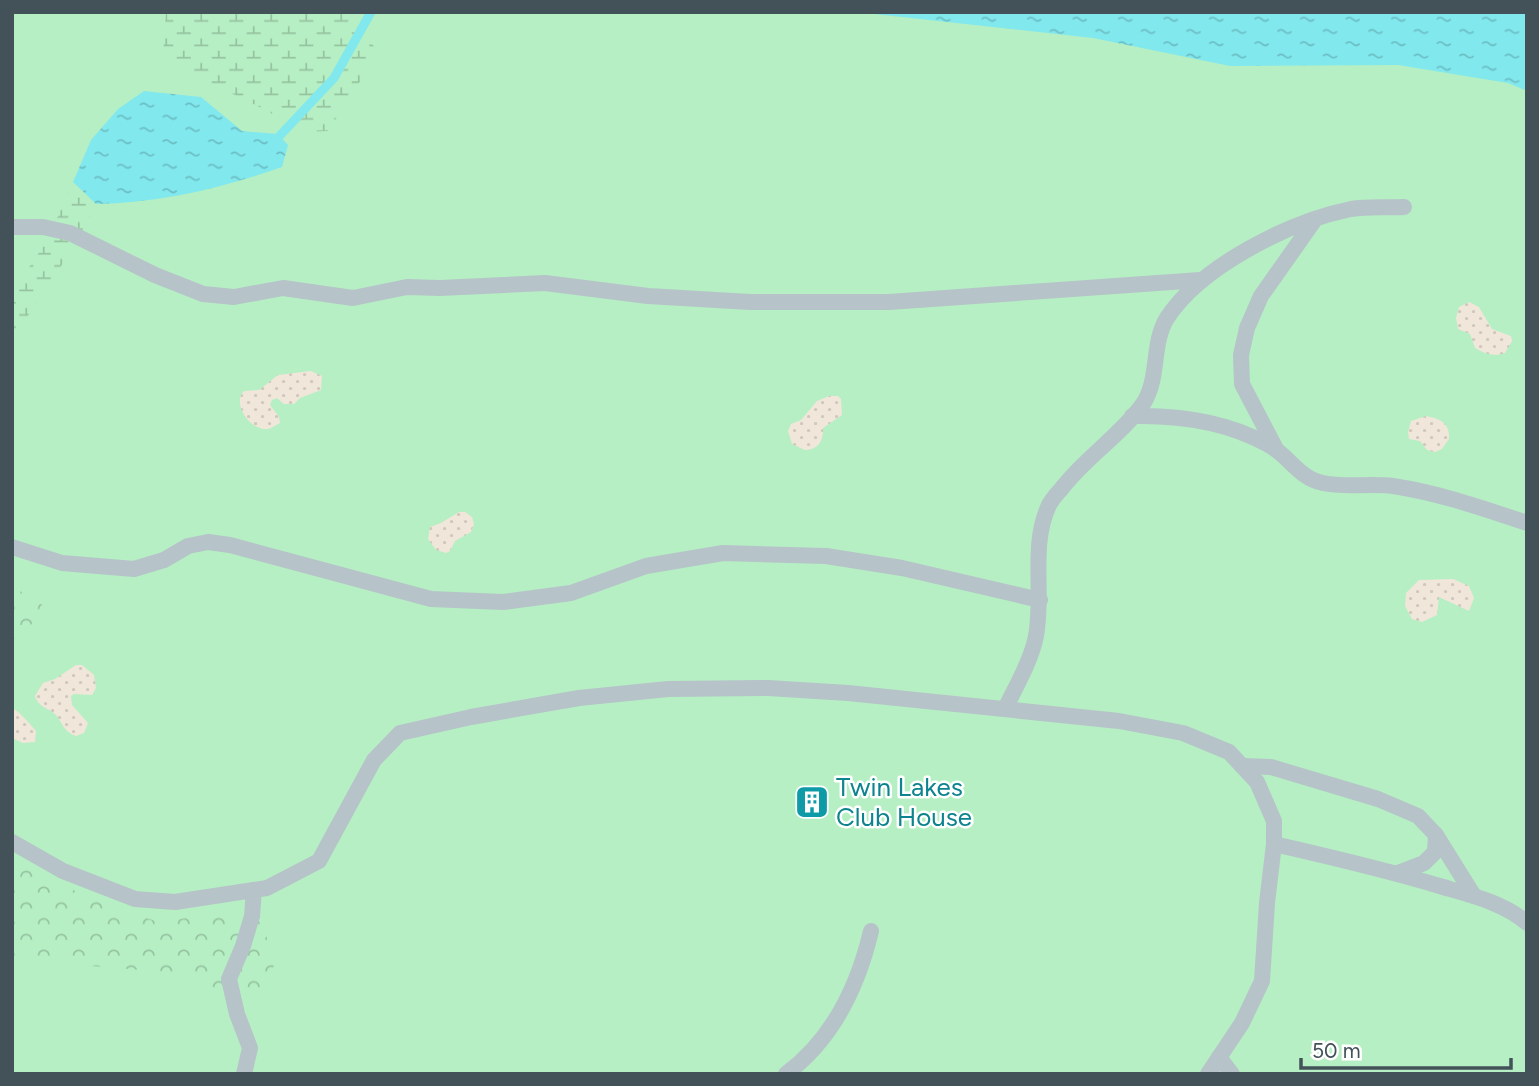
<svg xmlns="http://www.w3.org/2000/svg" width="1539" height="1086" viewBox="0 0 1539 1086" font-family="Figtree,sans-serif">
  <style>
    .grass { fill: #b6efc3 }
    .forest { fill: url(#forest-crowns) }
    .wetland { fill: url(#wetland-marsh) }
    .sand { fill: url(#sand-dots) }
    .water { fill: url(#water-ripples) }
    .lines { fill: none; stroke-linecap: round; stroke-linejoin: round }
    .stream { stroke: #81e8ee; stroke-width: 9 }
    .lane { stroke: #b6c3c9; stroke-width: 16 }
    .labels { text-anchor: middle; stroke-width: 5; stroke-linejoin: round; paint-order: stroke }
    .culture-label { font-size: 26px; fill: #0d838f; stroke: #fff; text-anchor: start }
  </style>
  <defs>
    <pattern id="forest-crowns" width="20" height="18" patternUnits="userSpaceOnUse" patternTransform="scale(1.75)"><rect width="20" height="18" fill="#b6efc3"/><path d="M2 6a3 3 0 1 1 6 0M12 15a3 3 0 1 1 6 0" fill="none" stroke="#96c4a1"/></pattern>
    <pattern id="wetland-marsh" width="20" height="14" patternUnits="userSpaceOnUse" patternTransform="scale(1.75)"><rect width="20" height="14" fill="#b6efc3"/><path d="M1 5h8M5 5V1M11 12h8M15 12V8" fill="none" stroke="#96c4a1"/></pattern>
    <pattern id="sand-dots" width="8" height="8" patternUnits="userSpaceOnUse" patternTransform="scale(1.75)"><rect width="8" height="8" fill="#f1e6da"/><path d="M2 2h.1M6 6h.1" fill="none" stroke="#d0c7bd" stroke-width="1.8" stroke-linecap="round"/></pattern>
    <pattern id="water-ripples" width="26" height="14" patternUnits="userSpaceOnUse" patternTransform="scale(1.75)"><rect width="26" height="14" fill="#81e8ee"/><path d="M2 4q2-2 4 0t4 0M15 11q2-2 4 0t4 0" fill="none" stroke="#6bbfc4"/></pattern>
  </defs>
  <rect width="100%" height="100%" fill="#eeebeb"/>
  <rect class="grass" x="12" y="12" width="1515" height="1062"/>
  <g class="forest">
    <path d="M 12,586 L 44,606 L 22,638 L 12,639 Z"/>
    <path d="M 12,861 L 90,898 L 161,923 L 214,912 L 257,916 L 276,958 L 264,999 L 229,1002 L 168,972 L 12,960 Z"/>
  </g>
  <g class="wetland">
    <path d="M 166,12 L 344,12 L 379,52 L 328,131 L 301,132 L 266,110 L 196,76 L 163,55 Z"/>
    <path d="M 73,182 L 96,204 L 73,248 L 12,340 L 12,292 L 47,241 Z"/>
  </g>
  <g class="sand">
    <path d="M 1469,302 L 1479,307 L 1492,329 L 1511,336 L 1512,341 L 1505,353 C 1494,357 1485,354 1475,348 L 1470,334 L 1458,329 L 1456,318 L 1459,307 Z"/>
    <path d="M 311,371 L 322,376 L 321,390 L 300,398 L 294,404 L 284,404 L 277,398 L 272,400 L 270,405 L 279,417 L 280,423 C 274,426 270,430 264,429 C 248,427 232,403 244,391 L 259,390 L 278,375 Z"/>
    <path d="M 829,396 L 838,396 L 841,399 L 842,415 L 823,428 C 824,440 818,450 805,450 L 792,444 L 788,431 L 791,424 L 801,420 L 817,401 Z"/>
    <path d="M 1426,416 C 1441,419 1450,423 1449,439 L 1442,449 L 1435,452 L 1427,450 L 1420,441 L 1409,439 L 1408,432 L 1411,421 Z"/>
    <path d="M 459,512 L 465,512 L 472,517 L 474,524 L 471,532 L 455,541 L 450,551 L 446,553 L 436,550 L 428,539 L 430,527 L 441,523 Z"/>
    <path d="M 1453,579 L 1469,586 L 1474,598 L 1469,611 L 1439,597 L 1437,615 L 1422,622 L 1412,619 L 1405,606 L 1406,593 L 1419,580 Z"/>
    <path d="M 76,665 L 82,665 L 94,675 L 96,688 L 92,695 L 74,694 L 71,696 L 72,705 L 88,723 L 84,733 L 76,736 C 64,732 63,724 56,715 C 48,707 39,708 35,696 L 43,683 L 55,679 Z"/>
    <path d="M 12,708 C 21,713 29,723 36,731 L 35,742 L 23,743 L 12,738 Z"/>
  </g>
  <g class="water">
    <path d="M 856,12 L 1527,12 L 1527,91 L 1508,83 L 1398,65 L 1230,66 L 1093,38 Z"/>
    <path d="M 144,91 L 201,97 L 242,131 L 278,134 L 288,145 L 282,167 C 223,188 159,203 96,204 L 73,182 L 91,140 L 118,109 Z"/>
  </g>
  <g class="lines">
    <path class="stream" d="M 272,144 L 334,78 L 371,12"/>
    <g class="lane">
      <path d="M 12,227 L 43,227 L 70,233 L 155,275 L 203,294 L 234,297 L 283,288 L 353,298 L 407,287 L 440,288 L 545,283 L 648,296 L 750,302 L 889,302 L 1200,280"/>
      <path d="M 1132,416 C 1177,415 1227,422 1267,444 C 1289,455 1298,478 1323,483 C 1345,488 1370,483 1393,486 C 1439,493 1482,508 1527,523"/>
      <path d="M 1275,447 L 1242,384 L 1241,355 L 1247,328 L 1261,296 L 1314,221"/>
      <path d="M 12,547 L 62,563 L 134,569 L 164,560 L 188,546 L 208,542 L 230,545 L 431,599 L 503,602 L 571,593 L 646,566 L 723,553 L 826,556 L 902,568 L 1040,600"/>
      <path d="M 1005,709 C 1016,686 1031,661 1036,636 C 1044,593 1030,545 1049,505 C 1052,499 1058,493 1062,488 C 1086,457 1121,435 1143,404 C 1160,378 1151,344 1167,318 C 1201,266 1291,221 1351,209 C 1368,206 1387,208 1404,207"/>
      <path d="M 1242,766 L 1271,767 L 1378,799 L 1418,816 L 1436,835 L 1435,852 L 1424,863 L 1398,873"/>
      <path d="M 1436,835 L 1474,896"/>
      <path d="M 12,842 L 63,871 L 135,899 L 175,902 L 267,888 L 319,861 L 374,760 L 400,733 L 471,717 L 579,698 L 668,689 L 768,688 L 848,693 L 1119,721 L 1183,733 L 1229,752 L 1257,782 L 1274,821 L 1274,844 L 1267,903 L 1262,981 L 1242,1023 L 1208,1074"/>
      <path d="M 1274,844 C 1331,857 1387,870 1443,887 C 1471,895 1504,903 1527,923"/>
      <path d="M 1219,1057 L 1232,1074"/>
      <path d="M 244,1074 L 250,1048 L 237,1014 L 229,979 L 243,946 L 252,916 L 254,890"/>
      <path d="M 786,1074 C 833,1039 858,986 871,931"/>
    </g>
  </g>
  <defs>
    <g id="building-square" transform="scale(1.75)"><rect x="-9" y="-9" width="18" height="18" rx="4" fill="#0f9aa8" stroke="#fff"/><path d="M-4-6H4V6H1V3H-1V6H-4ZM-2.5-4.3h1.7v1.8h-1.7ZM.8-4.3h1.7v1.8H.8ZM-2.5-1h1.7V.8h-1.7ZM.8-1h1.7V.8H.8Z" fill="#fff"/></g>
  </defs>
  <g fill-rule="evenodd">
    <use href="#building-square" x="812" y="802"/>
  </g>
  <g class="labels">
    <g class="culture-label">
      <text x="836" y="796">Twin Lakes<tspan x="836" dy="30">Club House</tspan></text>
    </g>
  </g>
  <rect width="1539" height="1086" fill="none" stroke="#435259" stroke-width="28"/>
  <path d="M1301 1058v10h210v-10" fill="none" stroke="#435259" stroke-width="3.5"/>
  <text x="1312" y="1058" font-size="21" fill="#435259" stroke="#ffffff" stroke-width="5" paint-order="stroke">50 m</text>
</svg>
